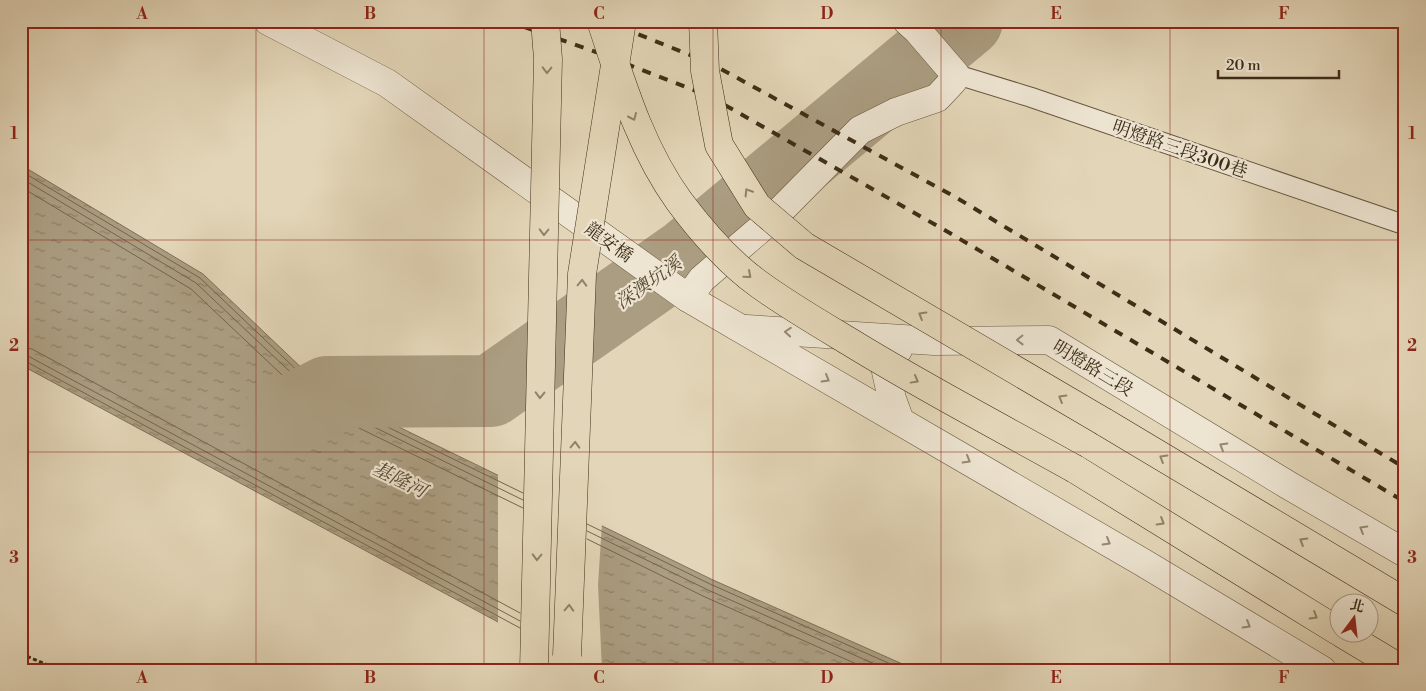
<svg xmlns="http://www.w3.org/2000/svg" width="1426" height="691" viewBox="0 0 1426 691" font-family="'Libre Bodoni','Noto Serif TC',serif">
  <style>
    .water { fill: url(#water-ripples); stroke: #7f7057 }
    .pier { fill: #e3d6b8 }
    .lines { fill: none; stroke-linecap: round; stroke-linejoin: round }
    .shore { stroke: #74654c; stroke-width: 1 }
    .river { stroke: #ab9d81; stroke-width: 72 }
    .lane-casing { stroke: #66573f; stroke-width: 21 }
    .street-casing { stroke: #66573f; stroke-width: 29 }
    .highway-casing { stroke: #3d2d17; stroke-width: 29 }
    .path { stroke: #3d2d17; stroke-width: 3; stroke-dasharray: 4 2.5; stroke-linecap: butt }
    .lane { stroke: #ede4d1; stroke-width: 19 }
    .street { stroke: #ede4d1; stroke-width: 28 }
    .highway { stroke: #e3d6b8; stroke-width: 28 }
    .rail { stroke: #3d2d17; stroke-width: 4; stroke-dasharray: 9 9; stroke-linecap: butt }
    .highway-bridge-casing { stroke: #3d2d17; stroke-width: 29; stroke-linecap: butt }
    .highway-bridge { stroke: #e3d6b8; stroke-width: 28 }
    .oneway { stroke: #908268 }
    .oneway2 { stroke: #958874 }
    .grid { fill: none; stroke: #8f2418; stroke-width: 1; stroke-opacity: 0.55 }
    .labels { text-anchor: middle; stroke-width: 4.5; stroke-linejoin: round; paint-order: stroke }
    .street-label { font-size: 18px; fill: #3d2d17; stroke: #ede4d1 }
    .water-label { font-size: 19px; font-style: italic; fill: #584932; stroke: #ede4d1 }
    .neatline { fill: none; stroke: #8f2418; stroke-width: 2 }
    .grid-label { font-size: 16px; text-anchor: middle; font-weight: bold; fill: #8f2418 }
  </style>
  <defs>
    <pattern id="water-ripples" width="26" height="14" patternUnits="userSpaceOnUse" patternTransform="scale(1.25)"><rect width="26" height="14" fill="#ab9d81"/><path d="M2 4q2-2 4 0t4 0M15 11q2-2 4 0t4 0" fill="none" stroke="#8c8069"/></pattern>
  </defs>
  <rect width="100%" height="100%" fill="#e3d6b8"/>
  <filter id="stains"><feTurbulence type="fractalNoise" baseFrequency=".004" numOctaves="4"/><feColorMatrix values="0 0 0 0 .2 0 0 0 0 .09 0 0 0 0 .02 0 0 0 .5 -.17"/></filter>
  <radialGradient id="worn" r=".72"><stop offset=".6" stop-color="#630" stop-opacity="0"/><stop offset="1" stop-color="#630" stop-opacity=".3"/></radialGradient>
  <path class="water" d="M 21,165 L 203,274 L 327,392 L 713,580 L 916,670 L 587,670 L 21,365 Z"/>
  <path class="pier" d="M 498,473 L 602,523 L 598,585 L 602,670 L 581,670 L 498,624 Z"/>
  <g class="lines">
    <g class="shore">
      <path d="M 21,171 L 200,278 L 324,396 L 523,493"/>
      <path d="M 21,178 L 196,283 L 321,401 L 523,500"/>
      <path d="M 21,187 L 191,289 L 316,407 L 523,508"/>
      <path d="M 21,347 L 32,349 L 520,613"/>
      <path d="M 21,354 L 28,356 L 520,621"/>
      <path d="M 21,361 L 25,361 L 520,628"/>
      <path d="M 587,524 L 710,584 L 904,670"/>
      <path d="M 587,531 L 708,590 L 888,670"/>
      <path d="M 587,539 L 705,597 L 870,670"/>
    </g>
    <path class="river" d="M 277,418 L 327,392 L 491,391 L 687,254 L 967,21"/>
    <g class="lane-casing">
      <path id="lane" d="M 955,74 L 1030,97 L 1405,225"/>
    </g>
    <g class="street-casing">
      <g id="street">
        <path d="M 268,21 L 387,83 L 688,298 L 1142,562 L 1322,670"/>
        <path d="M 688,298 L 702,279 L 773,218 L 860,130 L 896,112 L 937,98 L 953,81 L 955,74 L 918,31 L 907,21"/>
        <path d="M 746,329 L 934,341 L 1049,340 L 1288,485 L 1405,553"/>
        <path d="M 898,350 L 895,351 L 885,367 L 892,399 L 900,421"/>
      </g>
    </g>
    <g class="highway-casing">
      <g id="highway">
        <path d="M 1104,422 L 1405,602"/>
        <path d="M 1075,469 L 1338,631"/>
        <path d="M 1343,634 L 1403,670"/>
      </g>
    </g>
    <path class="path" d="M 21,654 L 60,670"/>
    <use href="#lane" class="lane"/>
    <use href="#street" class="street"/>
    <use href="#highway" class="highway"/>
    <g class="rail">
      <path d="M 507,21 L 596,52 L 709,96 L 948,232 L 1405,502"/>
      <path d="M 605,21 L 710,63 L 957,198 L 1405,468"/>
    </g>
    <g class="highway-bridge-casing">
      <g id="highway-bridge">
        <path d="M 601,21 C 622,84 640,147 679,201 C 702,232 729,263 760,285 C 789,306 820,324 850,342 C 923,387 1000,427 1075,469"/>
        <path d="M 703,21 L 705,71 L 719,145 L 757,206 L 804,246 L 1104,422"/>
        <path d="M 567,656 L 582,274 L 622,21"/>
        <path d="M 534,670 L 548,59 L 545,21"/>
      </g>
    </g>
    <use href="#highway-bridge" class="highway-bridge"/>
  </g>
  <defs><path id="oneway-chevron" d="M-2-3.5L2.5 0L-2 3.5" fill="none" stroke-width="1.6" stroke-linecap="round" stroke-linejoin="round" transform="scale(1.25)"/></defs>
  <g class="oneway">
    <use href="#oneway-chevron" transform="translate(547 70) rotate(91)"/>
    <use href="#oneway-chevron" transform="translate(633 117) rotate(66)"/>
    <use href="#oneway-chevron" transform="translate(748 192) rotate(-122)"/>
    <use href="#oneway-chevron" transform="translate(544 232) rotate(91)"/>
    <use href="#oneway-chevron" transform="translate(748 275) rotate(41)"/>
    <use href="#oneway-chevron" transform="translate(582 283) rotate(-88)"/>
    <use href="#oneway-chevron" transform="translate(922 315) rotate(-149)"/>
    <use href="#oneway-chevron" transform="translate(915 380) rotate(29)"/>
    <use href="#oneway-chevron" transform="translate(540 395) rotate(91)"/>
    <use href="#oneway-chevron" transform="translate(1062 398) rotate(-149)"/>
    <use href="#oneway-chevron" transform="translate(575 445) rotate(-88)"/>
    <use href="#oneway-chevron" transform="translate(1163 458) rotate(-149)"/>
    <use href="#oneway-chevron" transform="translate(1161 522) rotate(31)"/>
    <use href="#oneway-chevron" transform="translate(1303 541) rotate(-149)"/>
    <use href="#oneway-chevron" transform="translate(537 557) rotate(91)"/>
    <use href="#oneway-chevron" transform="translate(569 608) rotate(-88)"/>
    <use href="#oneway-chevron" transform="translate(1314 616) rotate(31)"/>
  </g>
  <g class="oneway2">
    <use href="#oneway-chevron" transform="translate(788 332) rotate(-176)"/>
    <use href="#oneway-chevron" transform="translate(1020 340) rotate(179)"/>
    <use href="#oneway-chevron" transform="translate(826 379) rotate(30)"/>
    <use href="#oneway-chevron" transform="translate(1223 446) rotate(-149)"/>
    <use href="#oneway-chevron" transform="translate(967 460) rotate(30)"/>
    <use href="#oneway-chevron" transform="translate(1363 529) rotate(-150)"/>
    <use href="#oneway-chevron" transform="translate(1107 542) rotate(30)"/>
    <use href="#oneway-chevron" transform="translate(1247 625) rotate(31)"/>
  </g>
  <path class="grid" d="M 256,21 L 256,670M 484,21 L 484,670M 713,21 L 713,670M 941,21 L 941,670M 1170,21 L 1170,670M 21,240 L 1405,240M 21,452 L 1405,452"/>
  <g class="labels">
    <g class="street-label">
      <text transform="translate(1180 149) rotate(19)" y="6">明燈路三段300巷</text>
      <text transform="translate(609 242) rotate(36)" y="6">龍安橋</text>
      <text transform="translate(1093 368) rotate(31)" y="6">明燈路三段</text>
    </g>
    <g class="water-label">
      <text transform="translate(648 282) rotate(-35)" y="7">深澳坑溪</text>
      <text transform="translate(400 479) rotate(26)" y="7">基隆河</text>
    </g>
  </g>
  <rect width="1426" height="691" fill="none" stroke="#e3d6b8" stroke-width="55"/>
  <g transform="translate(1354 618) rotate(15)"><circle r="24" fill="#ede4d1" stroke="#a79b87"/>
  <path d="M0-4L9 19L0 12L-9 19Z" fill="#8f2418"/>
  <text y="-8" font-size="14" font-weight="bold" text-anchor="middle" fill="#3d2d17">北</text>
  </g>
  <path d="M1218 70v8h121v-8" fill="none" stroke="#3d2d17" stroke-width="2.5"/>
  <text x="1226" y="70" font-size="15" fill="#3d2d17" stroke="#ede4d1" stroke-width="4" paint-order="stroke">20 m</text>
  <rect x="28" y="28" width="1370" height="636" class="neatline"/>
  <g class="grid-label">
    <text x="142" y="19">A</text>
    <text x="370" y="19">B</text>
    <text x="599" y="19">C</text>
    <text x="827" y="19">D</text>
    <text x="1056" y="19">E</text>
    <text x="1284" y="19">F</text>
    <text x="14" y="139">1</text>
    <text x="1412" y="139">1</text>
    <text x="14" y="351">2</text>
    <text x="1412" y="351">2</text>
    <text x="14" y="563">3</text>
    <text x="1412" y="563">3</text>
    <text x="142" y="683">A</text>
    <text x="370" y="683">B</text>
    <text x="599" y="683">C</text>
    <text x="827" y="683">D</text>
    <text x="1056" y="683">E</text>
    <text x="1284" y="683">F</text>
  </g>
  <rect width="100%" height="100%" filter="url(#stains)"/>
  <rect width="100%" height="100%" fill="url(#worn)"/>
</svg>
